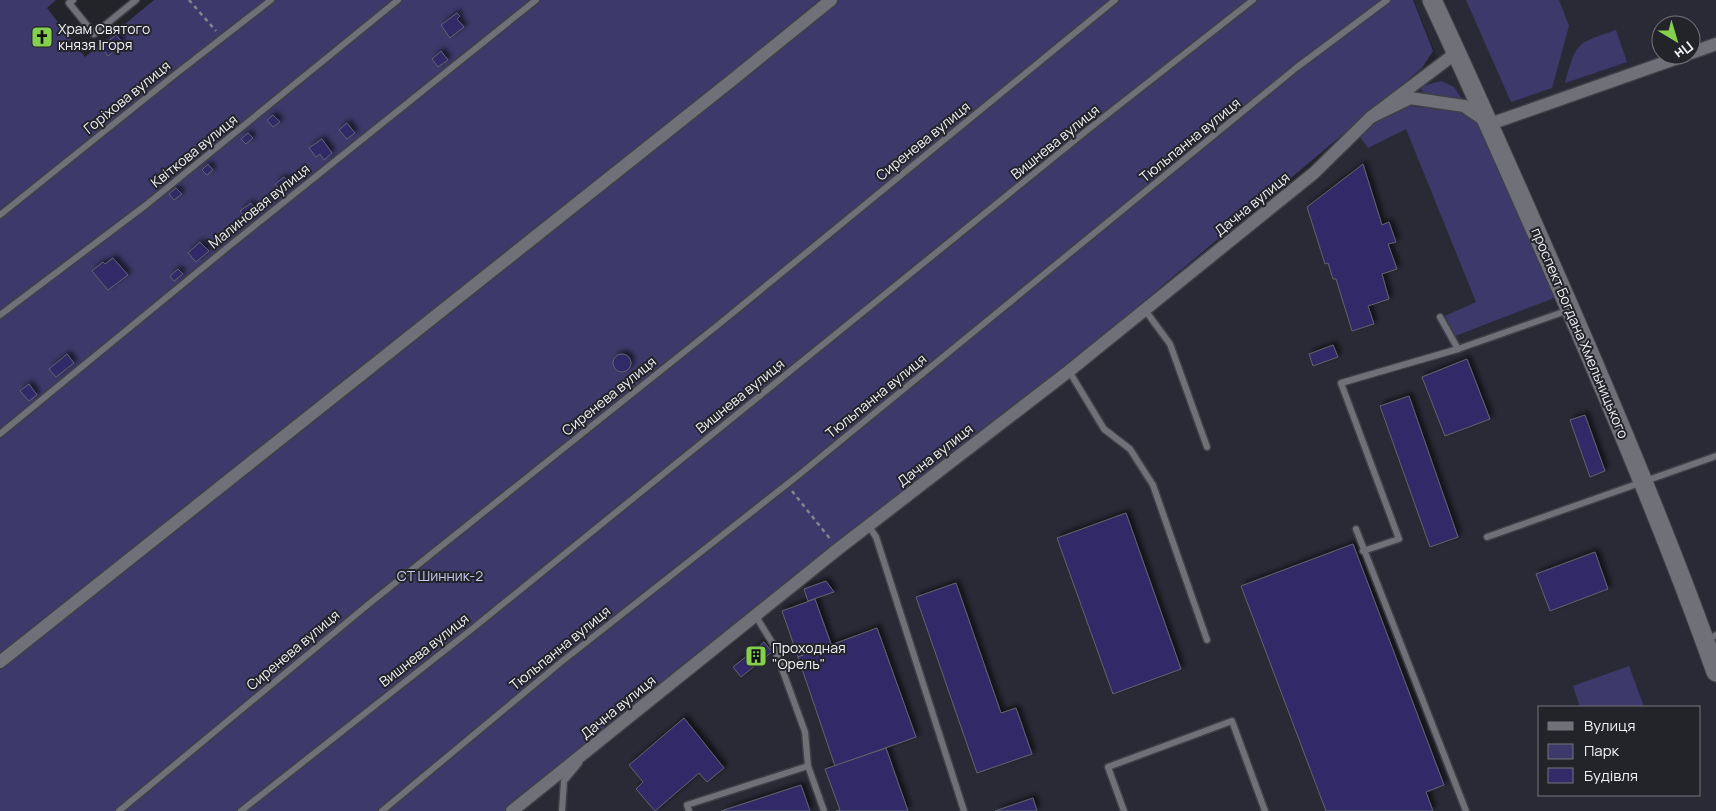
<svg xmlns="http://www.w3.org/2000/svg" width="1716" height="811" viewBox="0 0 1716 811" font-family="Manrope,sans-serif">
  <style>
    .built { fill: #2a2a37; fill-rule: evenodd }
    .green { fill: #3d3a6b }
    .building { fill: #322b67; stroke: #62626b; filter: url(#shadow) }
    .lines { fill: none; stroke-linecap: round; stroke-linejoin: round }
    .service-casing { stroke: #3f3f45; stroke-width: 9 }
    .minor-casing { stroke: #3f3f45; stroke-width: 15 }
    .secondary-casing { stroke: #3f3f45; stroke-width: 21 }
    .path { stroke: #85858b; stroke-width: 2.5; stroke-dasharray: 4 4; stroke-linecap: butt }
    .service { stroke: #707079; stroke-width: 6 }
    .minor { stroke: #707079; stroke-width: 12 }
    .secondary { stroke: #707079; stroke-width: 19 }
    .labels { text-anchor: middle; stroke-width: 4; stroke-linejoin: round; paint-order: stroke }
    .poi-label { font-size: 14px; fill: #f0f0f5; stroke: #23232a; text-anchor: start }
    .street-label { font-size: 14px; fill: #f0f0f5; stroke: #23232a }
    .park-label { font-size: 14px; fill: #c9caf0; stroke: #23232a }
  </style>
  <defs>
    <filter id="shadow"><feDropShadow dx="3.5" dy="-3.5" stdDeviation="2.5" flood-color="#0009"/></filter>
  </defs>
  <rect width="100%" height="100%" fill="#23232a"/>
  <path class="built" d="M 1414,0 L 1716,0 L 1716,811 L 514,811 L 1439,62 ZM 1661,25 L 1691,25 L 1691,55 L 1661,55 ZM 1540,707 L 1700,707 L 1700,795 L 1540,795 Z"/>
  <g class="green">
    <path d="M 0,0 L 56,0 L 47,8 L 85,57 L 154,0 L 1413,0 L 1433,51 L 1422,68 L 1113,327 L 807,569 L 508,811 L 0,811 Z"/>
    <path d="M 1466,0 L 1559,0 L 1569,26 L 1552,88 L 1511,102 Z"/>
    <path d="M 1616,30 L 1627,62 L 1565,83 C 1577,41 1576,44 1616,30 Z"/>
    <path d="M 1441,81 L 1454,87 L 1463,101 L 1426,95 L 1419,87 Z"/>
    <path d="M 1410,106 L 1463,112 L 1485,129 L 1558,290 L 1554,298 L 1455,336 L 1445,316 L 1476,302 L 1406,129 L 1368,148 L 1358,134 L 1378,117 Z"/>
    <path d="M 1629,666 L 1644,707 L 1580,707 L 1573,686 Z"/>
  </g>
  <g class="building">
    <path d="M 457,13 L 460,16 L 457,19 L 464,27 L 450,38 L 441,25 Z"/>
    <path d="M 116,35 L 123,43 L 108,56 L 101,47 Z"/>
    <path d="M 441,51 L 448,60 L 438,67 L 432,59 Z"/>
    <path d="M 273,115 L 280,122 L 273,127 L 267,120 Z"/>
    <path d="M 347,123 L 355,133 L 347,139 L 339,130 Z"/>
    <path d="M 248,133 L 253,138 L 246,144 L 241,139 Z"/>
    <path d="M 322,139 L 332,153 L 324,160 L 320,154 L 316,157 L 309,148 Z"/>
    <path d="M 208,164 L 213,170 L 207,175 L 202,170 Z"/>
    <path d="M 1363,164 L 1382,225 L 1389,222 L 1396,242 L 1388,244 L 1397,269 L 1382,274 L 1389,299 L 1368,306 L 1374,324 L 1352,331 L 1336,279 L 1333,279 L 1328,263 L 1325,264 L 1307,207 Z"/>
    <path d="M 284,177 L 292,185 L 283,193 L 275,184 Z"/>
    <path d="M 176,188 L 182,194 L 174,200 L 169,194 Z"/>
    <path d="M 251,203 L 256,210 L 246,219 L 240,211 Z"/>
    <path d="M 200,242 L 209,251 L 196,262 L 188,253 Z"/>
    <path d="M 113,258 L 128,275 L 108,290 L 92,271 L 103,262 L 105,264 Z"/>
    <path d="M 178,269 L 183,274 L 174,281 L 170,276 Z"/>
    <path d="M 1333,345 L 1338,357 L 1313,366 L 1309,354 Z"/>
    <circle cx="622" cy="363" r="9"/>
    <path d="M 67,354 L 74,363 L 56,377 L 49,369 Z"/>
    <path d="M 1467,359 L 1490,419 L 1445,436 L 1422,377 Z"/>
    <path d="M 29,384 L 37,395 L 29,401 L 20,391 Z"/>
    <path d="M 1409,396 L 1458,537 L 1430,547 L 1380,406 Z"/>
    <path d="M 1585,415 L 1605,471 L 1590,477 L 1570,420 Z"/>
    <path d="M 1126,513 L 1181,669 L 1113,694 L 1057,538 Z"/>
    <path d="M 1353,544 L 1444,785 L 1426,792 L 1433,811 L 1326,811 L 1241,586 Z"/>
    <path d="M 1595,552 L 1608,589 L 1550,611 L 1536,574 Z"/>
    <path d="M 826,581 L 834,592 L 808,601 L 804,589 Z"/>
    <path d="M 956,583 L 1001,713 L 1016,708 L 1032,754 L 977,773 L 916,597 Z"/>
    <path d="M 815,599 L 831,644 L 798,657 L 782,611 Z"/>
    <path d="M 877,628 L 916,737 L 835,766 L 798,657 Z"/>
    <path d="M 764,642 L 772,652 L 741,677 L 733,667 Z"/>
    <path d="M 684,718 L 724,768 L 707,782 L 699,773 L 655,811 L 636,789 L 643,782 L 629,765 Z"/>
    <path d="M 886,748 L 908,811 L 836,811 L 840,810 L 825,769 Z"/>
    <path d="M 801,785 L 810,811 L 721,811 Z"/>
    <path d="M 1033,798 L 1037,811 L 995,811 Z"/>
  </g>
  <g class="lines">
    <g class="service-casing">
      <g id="service">
        <path d="M 73,0 L 69,3 L 94,34 L 136,0"/>
        <path d="M 0,215 L 177,73 L 271,0"/>
        <path d="M 1145,310 L 1170,344 L 1207,447"/>
        <path d="M 0,315 L 146,205 L 398,0"/>
        <path d="M 1440,317 L 1458,349"/>
        <path d="M 1069,371 L 1104,429 L 1130,449 L 1153,485 L 1207,640"/>
        <path d="M 0,434 L 228,247 L 536,0"/>
        <path d="M 868,525 L 876,537 L 964,811"/>
        <path d="M 1356,529 L 1466,811"/>
        <path d="M 1487,537 L 1716,456"/>
        <path d="M 1363,551 L 1399,539 L 1341,383 L 1458,349 L 1569,310"/>
        <path d="M 755,615 L 773,644 L 805,732 L 808,766 L 824,811"/>
        <path d="M 1706,641 L 1716,635"/>
        <path d="M 119,811 L 370,603 L 718,325 L 1115,0"/>
        <path d="M 241,811 L 472,629 L 1090,128 L 1253,0"/>
        <path d="M 382,811 L 560,663 L 800,474 L 1296,68 L 1387,0"/>
        <path d="M 562,811 L 564,781 L 579,763"/>
        <path d="M 689,811 L 687,805 L 808,766"/>
        <path d="M 1124,811 L 1108,767 L 1232,721 L 1265,811"/>
      </g>
    </g>
    <g class="minor-casing">
      <g id="minor">
        <path d="M 1456,53 L 1371,117 L 1410,98 L 1464,106 L 1490,124 L 1686,55"/>
        <path d="M 1691,53 L 1716,44"/>
        <path d="M 0,662 L 731,81 L 831,0"/>
        <path d="M 512,811 L 838,549 L 1069,371 L 1314,173 L 1371,117"/>
      </g>
    </g>
    <g class="secondary-casing">
      <path id="secondary" d="M 1432,0 C 1478,98 1521,197 1565,297 C 1619,421 1671,545 1716,672"/>
    </g>
    <g class="path">
      <path d="M 189,0 L 216,31"/>
      <path d="M 792,491 L 831,540"/>
    </g>
    <use href="#service" class="service"/>
    <use href="#minor" class="minor"/>
    <use href="#secondary" class="secondary"/>
  </g>
  <defs>
    <g id="church-square" transform="scale(1.125)"><rect x="-9" y="-9" width="18" height="18" rx="4" fill="#84d04e" stroke="#23232a"/><path d="M-1.2-6h2.4v3.5h3.3v2.4h-3.3V6h-2.4V-.1h-3.3v-2.4h3.3Z" fill="#111"/></g>
    <g id="building-square" transform="scale(1.125)"><rect x="-9" y="-9" width="18" height="18" rx="4" fill="#84d04e" stroke="#23232a"/><path d="M-4-6H4V6H1V3H-1V6H-4ZM-2.5-4.3h1.7v1.8h-1.7ZM.8-4.3h1.7v1.8H.8ZM-2.5-1h1.7V.8h-1.7ZM.8-1h1.7V.8H.8Z" fill="#111"/></g>
  </defs>
  <g fill-rule="evenodd">
    <use href="#church-square" x="42" y="37"/>
    <use href="#building-square" x="756" y="656"/>
  </g>
  <g class="labels">
    <g class="poi-label">
      <text x="58" y="34">Храм Святого<tspan x="58" dy="16">князя Ігоря</tspan></text>
      <text x="772" y="653">Проходная<tspan x="772" dy="16">"Орель"</tspan></text>
    </g>
    <g class="street-label">
      <text transform="translate(127 97) rotate(-39)" y="5">Горіхова вулиця</text>
      <text transform="translate(1190 140) rotate(-39)" y="5">Тюльпанна вулиця</text>
      <text transform="translate(923 141) rotate(-39)" y="5">Сиренева вулиця</text>
      <text transform="translate(1055 142) rotate(-39)" y="5">Вишнева вулиця</text>
      <text transform="translate(194 151) rotate(-39)" y="5">Квіткова вулиця</text>
      <text transform="translate(1252 204) rotate(-39)" y="5">Дачна вулиця</text>
      <text transform="translate(259 206) rotate(-39)" y="5">Малиновая вулиця</text>
      <text transform="translate(1580 333) rotate(67)" y="5">проспект Богдана Хмельницького</text>
      <text transform="translate(609 396) rotate(-39)" y="5">Сиренева вулиця</text>
      <text transform="translate(740 396) rotate(-39)" y="5">Вишнева вулиця</text>
      <text transform="translate(876 396) rotate(-39)" y="5">Тюльпанна вулиця</text>
      <text transform="translate(935 455) rotate(-38)" y="5">Дачна вулиця</text>
      <text transform="translate(560 648) rotate(-39)" y="5">Тюльпанна вулиця</text>
      <text transform="translate(293 650) rotate(-40)" y="5">Сиренева вулиця</text>
      <text transform="translate(424 650) rotate(-38)" y="5">Вишнева вулиця</text>
      <text transform="translate(618 707) rotate(-39)" y="5">Дачна вулиця</text>
    </g>
    <g class="park-label">
      <text x="440" y="581">СТ Шинник-2</text>
    </g>
  </g>
  <rect x="1538" y="706" width="162" height="90" fill="#23232a" stroke="#75757b"/>
  <rect x="1548" y="722" width="25" height="8" fill="#707079" stroke="#75757b"/>
  <text x="1584" y="731" font-size="15" fill="#f0f0f5">Вулиця</text>
  <rect x="1548" y="744" width="25" height="15" fill="#3d3a6b" stroke="#75757b"/>
  <text x="1584" y="756" font-size="15" fill="#f0f0f5">Парк</text>
  <rect x="1548" y="768" width="25" height="15" fill="#322b67" stroke="#75757b"/>
  <text x="1584" y="781" font-size="15" fill="#f0f0f5">Будівля</text>
  <g transform="translate(1676 40) rotate(142)"><circle r="24" fill="#23232a" stroke="#75757b"/>
  <path d="M0-4L9 19L0 12L-9 19Z" fill="#84d04e"/>
  <text y="-8" font-size="14" font-weight="bold" text-anchor="middle" fill="#f0f0f5">Пн</text>
  </g>
</svg>
